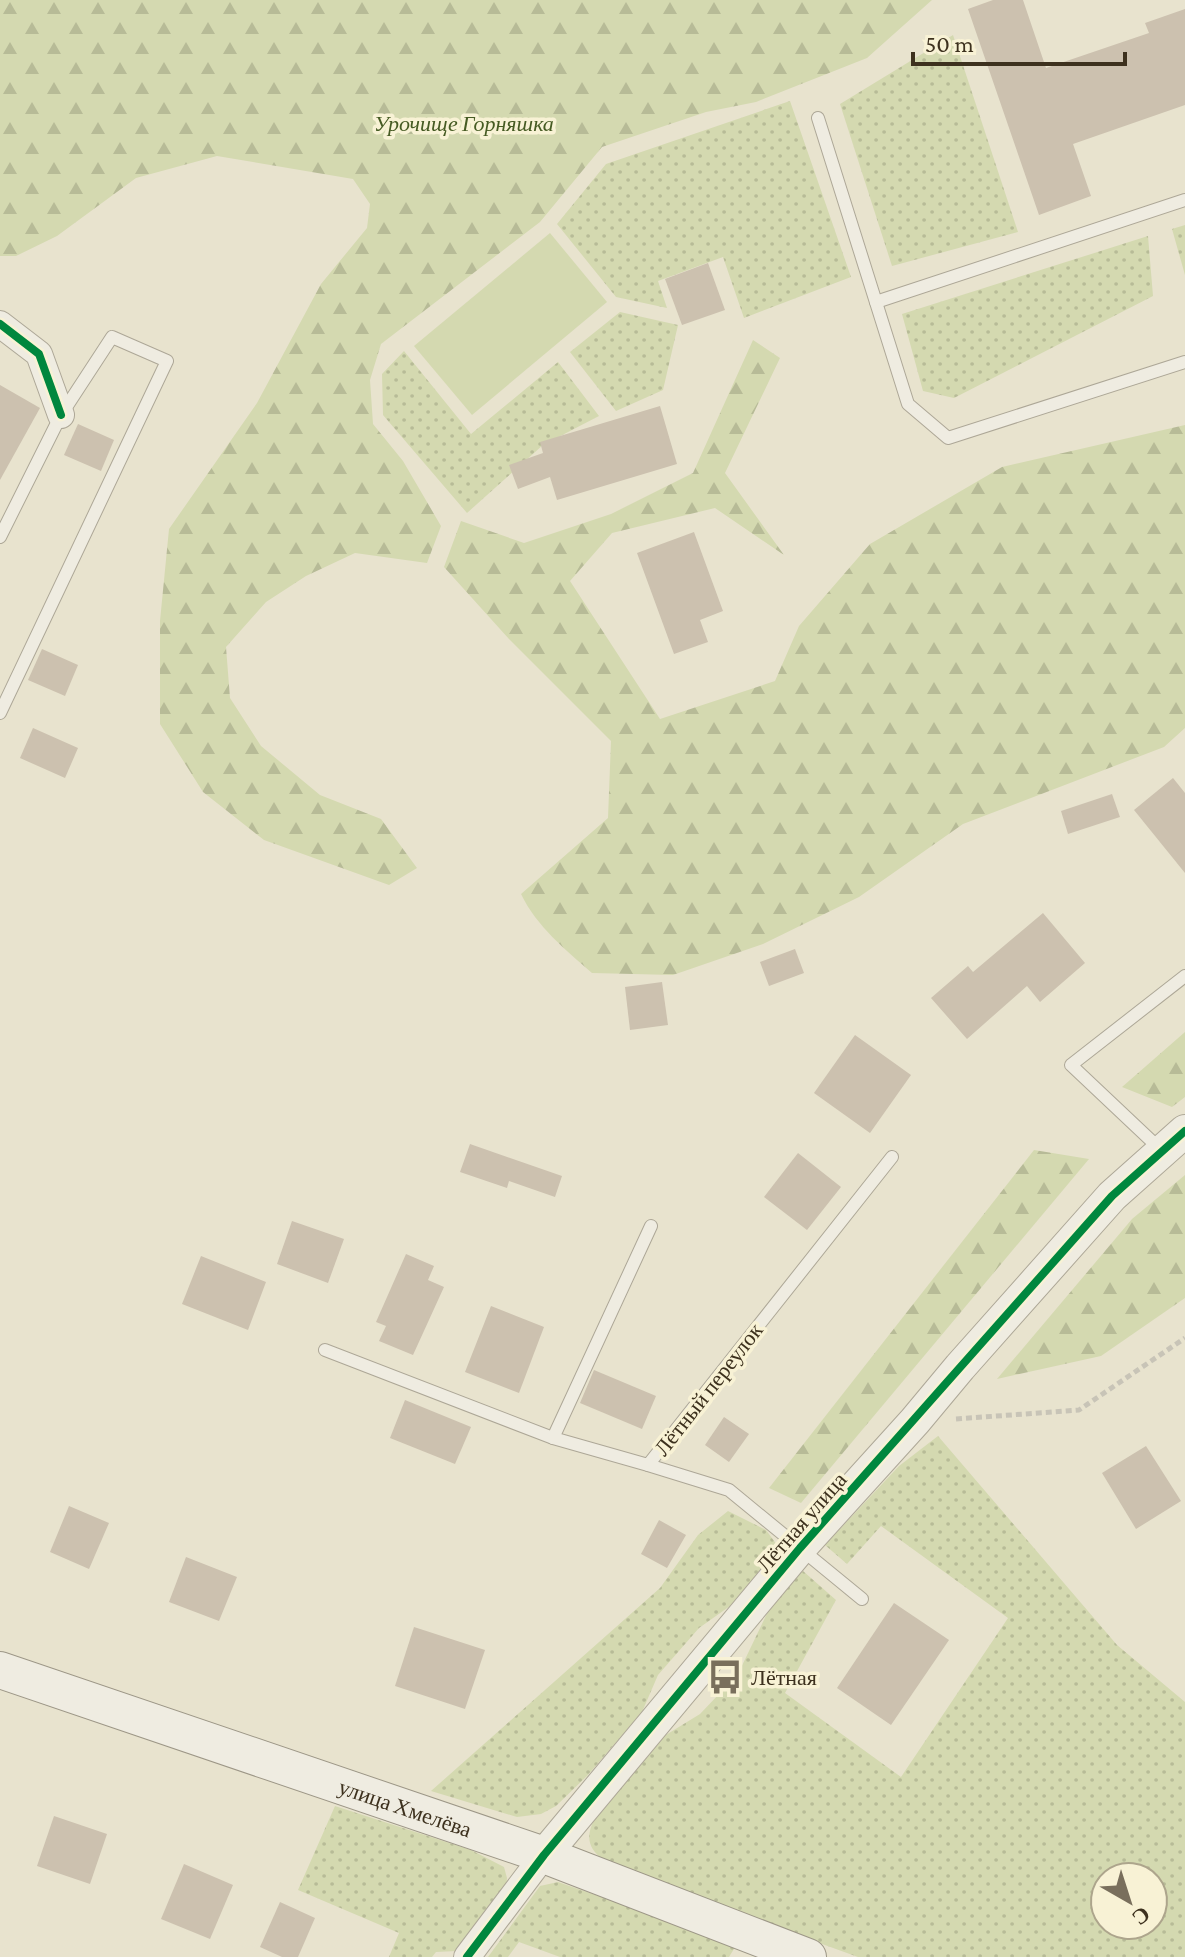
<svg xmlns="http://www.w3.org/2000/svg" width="1185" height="1957" viewBox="0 0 1185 1957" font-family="'Crimson Pro',serif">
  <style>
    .grass { fill: url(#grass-dots); fill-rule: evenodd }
    .forest { fill: url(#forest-firs) }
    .pitch { fill: #d4d9b0 }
    .building { fill: #ccc1af }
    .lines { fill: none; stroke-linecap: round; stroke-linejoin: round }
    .service-casing { stroke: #ada797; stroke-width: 14 }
    .minor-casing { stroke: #ada797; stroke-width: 28 }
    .tertiary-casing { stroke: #ada797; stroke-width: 34 }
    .secondary-casing { stroke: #9d9787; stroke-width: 38 }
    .path { stroke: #c8c4b7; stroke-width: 5; stroke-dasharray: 6 4; stroke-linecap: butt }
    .service { stroke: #efece1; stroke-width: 12 }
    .minor { stroke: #efece1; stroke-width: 26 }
    .tertiary { stroke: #efece1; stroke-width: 32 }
    .secondary { stroke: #efece1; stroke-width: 36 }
    .cycleway-casing { stroke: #f8f2d5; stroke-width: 13 }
    .cycleway { stroke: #00873e; stroke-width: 8 }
    .labels { text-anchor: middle; stroke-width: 7; stroke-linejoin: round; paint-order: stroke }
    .park-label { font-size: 22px; font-style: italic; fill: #465b23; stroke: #f8f2d5 }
    .street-label { font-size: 22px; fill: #3d311e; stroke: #f8f2d5 }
    .poi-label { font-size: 22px; fill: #3d311e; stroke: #f8f2d5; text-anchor: start }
  </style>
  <defs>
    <pattern id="grass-dots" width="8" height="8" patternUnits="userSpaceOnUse" patternTransform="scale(2)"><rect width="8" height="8" fill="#d4d9b0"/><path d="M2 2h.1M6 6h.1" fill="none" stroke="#b7bb97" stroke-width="1.8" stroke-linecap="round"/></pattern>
    <pattern id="forest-firs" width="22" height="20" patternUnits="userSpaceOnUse" patternTransform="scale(2)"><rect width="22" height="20" fill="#d4d9b0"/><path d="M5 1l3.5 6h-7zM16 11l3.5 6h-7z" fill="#b7bb97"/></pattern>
  </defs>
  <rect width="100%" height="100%" fill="#e8e3ce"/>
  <g class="grass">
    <path d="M 953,35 L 1018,232 L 892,266 L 840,104 Z"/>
    <path d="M 790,101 L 851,277 L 744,318 L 723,257 L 658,281 L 667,308 L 616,297 L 557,224 L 606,164 Z"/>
    <path d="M 1185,225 L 1185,275 L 1172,229 Z"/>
    <path d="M 1148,236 L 1153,296 L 954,398 L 923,391 L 902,314 Z"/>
    <path d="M 620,312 L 678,325 L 663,390 L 616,411 L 570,352 Z"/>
    <path d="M 404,351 L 471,434 L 558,362 L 599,416 L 543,445 L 467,513 L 383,415 L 382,374 Z"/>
    <path d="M 938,1436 L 1117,1645 L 1185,1702 L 1185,1957 L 858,1957 L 629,1874 C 605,1861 577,1851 595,1818 L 656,1741 L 700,1714 L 738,1674 L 772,1603 L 803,1571 L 836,1600 L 785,1693 L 901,1777 L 1008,1618 L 881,1526 L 847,1564 L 825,1545 L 899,1466 ZM 1105,1877 L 1153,1877 L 1153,1925 L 1105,1925 Z"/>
    <path d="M 728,1511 L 766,1530 L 777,1545 L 766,1564 L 730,1606 L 699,1628 L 658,1675 L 642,1712 L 587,1776 L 556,1806 L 541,1814 L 517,1817 L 431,1791 L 660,1588 L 698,1535 Z"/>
    <path d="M 335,1806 L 471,1850 L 504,1867 L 507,1878 L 506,1888 L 457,1951 L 436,1952 L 432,1957 L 389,1957 L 399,1933 L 298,1890 Z"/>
    <path d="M 558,1882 L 737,1944 L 729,1957 L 560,1957 L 519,1942 L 508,1957 L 488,1957 L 540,1886 Z"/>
  </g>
  <g class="forest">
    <path d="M 0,0 L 932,0 L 867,58 L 756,102 L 706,112 L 602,147 L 540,222 L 381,344 L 370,380 L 373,424 L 403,461 L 441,526 L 427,563 L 355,553 L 306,576 L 266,602 L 226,647 L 230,698 L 261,746 L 320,795 L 381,819 L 417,868 L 389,885 L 264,840 L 203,792 L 160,724 L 160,621 L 169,529 L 257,403 L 321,284 L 367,228 L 370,204 L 353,179 L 217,156 L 136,178 L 57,236 L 16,256 L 0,256 Z"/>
    <path d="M 753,340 L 780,358 L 725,473 L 784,555 L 715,508 L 612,533 L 570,581 L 660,719 L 775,681 L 799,626 L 870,544 L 1002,467 L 1185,425 L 1185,728 L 1164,747 L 963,824 L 859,897 L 763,944 L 673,975 L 592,973 C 565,949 537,927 521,894 L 608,818 L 611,741 L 509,639 L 444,567 L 461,521 L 524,543 L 611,514 L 693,473 Z"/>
    <path d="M 1185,1032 L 1185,1097 L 1172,1107 L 1122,1087 Z"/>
    <path d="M 1034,1150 L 1089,1159 L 801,1503 L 769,1488 Z"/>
    <path d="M 1185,1175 L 1185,1298 L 1101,1356 L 997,1379 L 1132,1219 Z"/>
  </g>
  <path class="pitch" d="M 550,233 L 607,302 L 472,415 L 414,346 Z"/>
  <g class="building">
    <path d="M 993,0 L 1023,0 L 1046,68 L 1149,33 L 1145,23 L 1185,9 L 1185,105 L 1073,144 L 1091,196 L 1039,215 L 968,9 Z"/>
    <path d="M 708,263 L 725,310 L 682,325 L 665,279 Z"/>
    <path d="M 0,385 L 40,408 L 0,480 Z"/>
    <path d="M 660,406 L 677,464 L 557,500 L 550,477 L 518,489 L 509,465 L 543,453 L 540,442 Z"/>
    <path d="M 78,424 L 114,440 L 101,471 L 64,455 Z"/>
    <path d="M 694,532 L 723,611 L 700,620 L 708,642 L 674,654 L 637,553 Z"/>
    <path d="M 42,649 L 78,665 L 65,696 L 28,680 Z"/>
    <path d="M 33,728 L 78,748 L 65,778 L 20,758 Z"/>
    <path d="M 1173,778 L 1185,793 L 1185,873 L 1134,810 Z"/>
    <path d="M 1112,794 L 1120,817 L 1068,834 L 1061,811 Z"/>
    <path d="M 1043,913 L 1085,963 L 1040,1002 L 1027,986 L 967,1039 L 931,998 L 968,966 L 973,972 Z"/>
    <path d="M 795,949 L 804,973 L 769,986 L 760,962 Z"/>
    <path d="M 662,982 L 668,1025 L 630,1030 L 625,987 Z"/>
    <path d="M 855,1035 L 911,1075 L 870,1133 L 814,1093 Z"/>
    <path d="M 470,1144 L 562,1176 L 555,1197 L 509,1181 L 507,1188 L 460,1172 Z"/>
    <path d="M 798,1153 L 841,1187 L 807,1230 L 764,1197 Z"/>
    <path d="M 292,1221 L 344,1239 L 328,1283 L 277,1264 Z"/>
    <path d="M 406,1254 L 434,1266 L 428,1280 L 444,1287 L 413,1355 L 379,1341 L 386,1326 L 376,1322 Z"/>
    <path d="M 201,1256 L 266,1282 L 248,1330 L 182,1304 Z"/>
    <path d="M 491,1306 L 544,1327 L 519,1393 L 465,1372 Z"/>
    <path d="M 594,1370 L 656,1396 L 642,1429 L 580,1403 Z"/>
    <path d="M 405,1400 L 471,1427 L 455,1464 L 390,1438 Z"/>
    <path d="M 724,1417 L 749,1434 L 729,1462 L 705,1445 Z"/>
    <path d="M 1146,1446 L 1181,1501 L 1136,1529 L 1102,1473 Z"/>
    <path d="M 69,1506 L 109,1523 L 89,1569 L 50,1552 Z"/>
    <path d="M 659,1520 L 686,1535 L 667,1568 L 641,1554 Z"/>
    <path d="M 186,1557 L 237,1577 L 219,1621 L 169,1602 Z"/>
    <path d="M 894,1603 L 949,1640 L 891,1725 L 837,1688 Z"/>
    <path d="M 414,1627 L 485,1650 L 465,1709 L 395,1686 Z"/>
    <path d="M 54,1816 L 107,1834 L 90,1884 L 37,1866 Z"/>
    <path d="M 184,1864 L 233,1885 L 210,1939 L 161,1919 Z"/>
    <path d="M 280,1902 L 315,1918 L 298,1957 L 282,1957 L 260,1947 Z"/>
  </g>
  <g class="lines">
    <g class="service-casing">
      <g id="service">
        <path d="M 818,118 L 908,404 L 948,438 L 1185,362"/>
        <path d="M 876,302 L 1185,200"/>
        <path d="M 0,537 L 61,415 L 112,337 L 167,361 L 0,713"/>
        <path d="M 1160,1149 L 1071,1065 L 1185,976"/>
        <path d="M 325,1350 L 553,1438 L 648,1465 L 892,1157"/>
        <path d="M 553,1438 L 651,1226"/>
        <path d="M 648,1465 L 729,1490 L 862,1599"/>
      </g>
    </g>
    <g class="minor-casing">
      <g id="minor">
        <path d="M 0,324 L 39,354 L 61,415"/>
        <path d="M 467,1957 L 544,1855"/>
      </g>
    </g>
    <g class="tertiary-casing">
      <path id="tertiary" d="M 544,1855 L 800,1548 L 915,1421 L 960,1367 L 1112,1196 L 1185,1131"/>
    </g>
    <g class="secondary-casing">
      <g id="secondary">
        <path id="s1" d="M 0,1670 L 544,1855 L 808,1957"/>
      </g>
    </g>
    <path class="path" d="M 956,1419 L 1079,1410 L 1185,1338"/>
    <use href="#service" class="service"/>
    <use href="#minor" class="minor"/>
    <use href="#tertiary" class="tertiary"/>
    <use href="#secondary" class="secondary"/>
    <g class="cycleway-casing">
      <g id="cycleway">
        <path d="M 0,324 L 39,354 L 61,415"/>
        <path d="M 467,1957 L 544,1855 L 800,1548 L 1112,1196 L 1185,1131"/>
      </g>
    </g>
    <use href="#cycleway" class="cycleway"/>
  </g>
  <defs>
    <g id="bus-bare" transform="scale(2.76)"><path d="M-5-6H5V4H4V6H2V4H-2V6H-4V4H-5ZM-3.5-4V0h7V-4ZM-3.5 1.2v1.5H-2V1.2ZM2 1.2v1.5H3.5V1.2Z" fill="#796f5c" stroke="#f8f2d5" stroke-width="2.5" paint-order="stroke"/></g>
  </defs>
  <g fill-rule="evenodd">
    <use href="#bus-bare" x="725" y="1677"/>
  </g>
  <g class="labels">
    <g class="park-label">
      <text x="464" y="131">Урочище Горняшка</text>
    </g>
    <g class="street-label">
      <text transform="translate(708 1389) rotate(-52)" y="8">Лётный переулок</text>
      <text transform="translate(801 1522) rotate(-49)" y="8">Лётная улица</text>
      <text dy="8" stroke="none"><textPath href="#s1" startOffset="428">улица Хмелёва</textPath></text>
    </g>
    <g class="poi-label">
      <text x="751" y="1685">Лётная</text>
    </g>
  </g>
  <g transform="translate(1129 1901) rotate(141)"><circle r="38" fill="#f8f2d5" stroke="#ada58c" stroke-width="2"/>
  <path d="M0-6L14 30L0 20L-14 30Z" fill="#796f5c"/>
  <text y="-12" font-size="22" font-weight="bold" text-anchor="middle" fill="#3d311e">С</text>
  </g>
  <path d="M913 52v12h212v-12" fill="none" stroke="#3d311e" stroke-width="4"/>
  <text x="925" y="52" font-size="24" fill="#3d311e" stroke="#f8f2d5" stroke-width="6" paint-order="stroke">50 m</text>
</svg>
